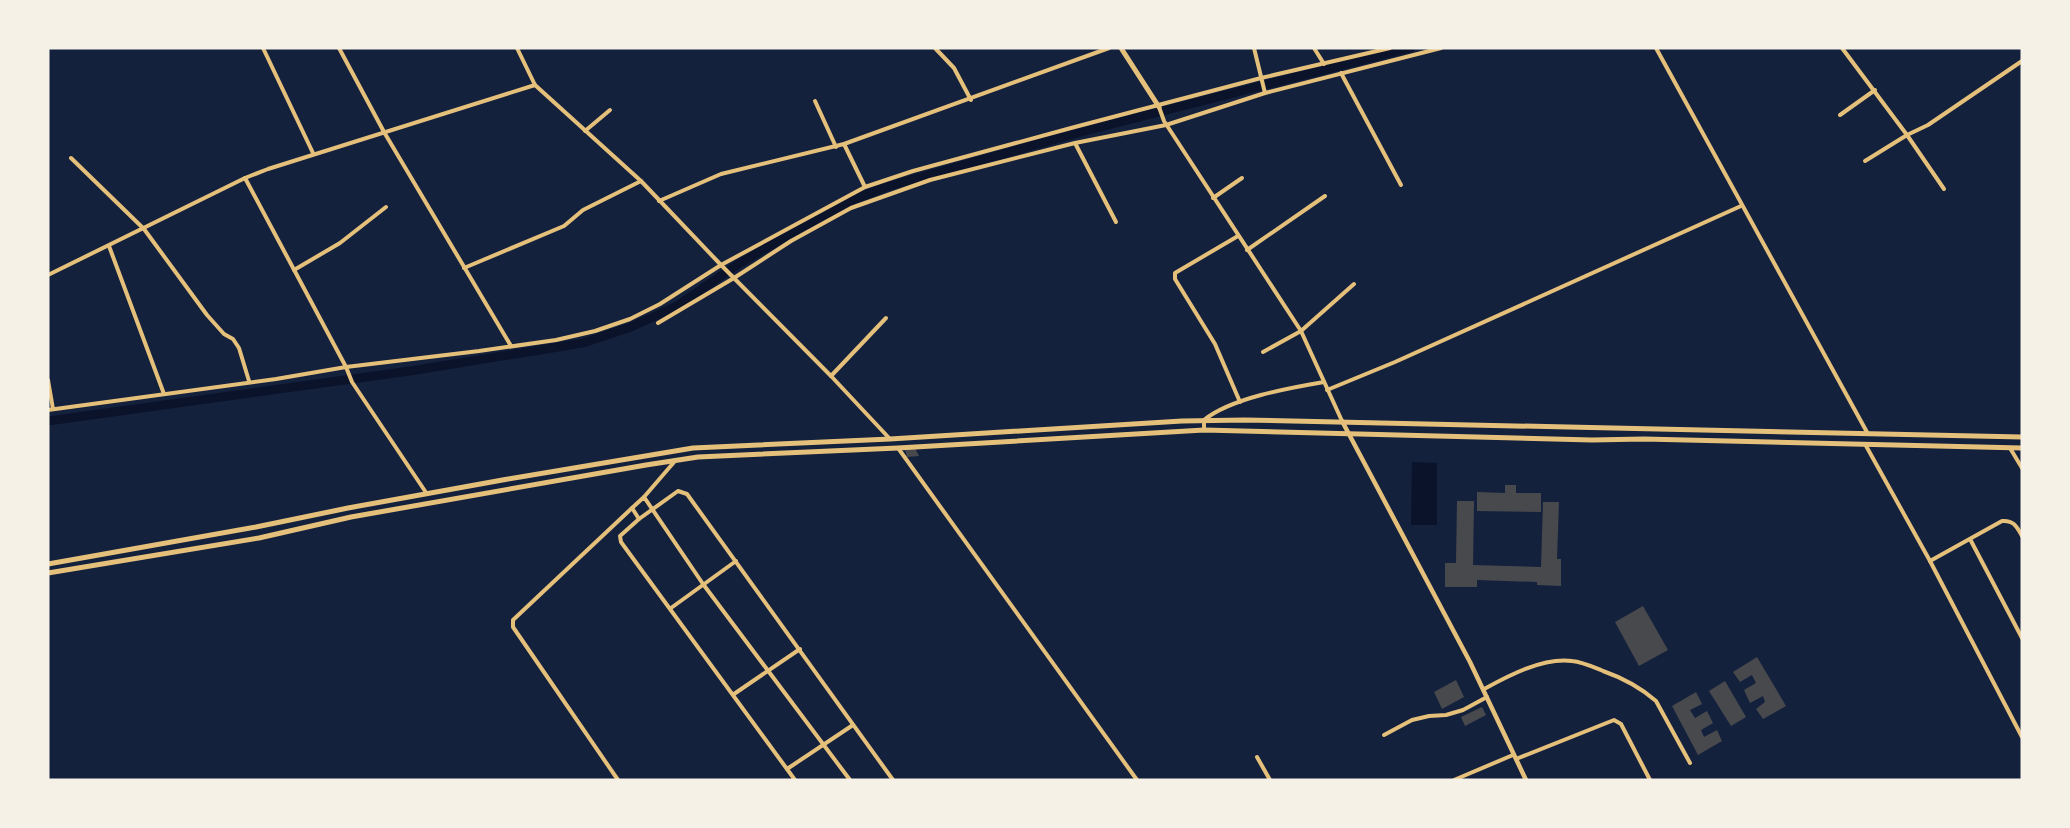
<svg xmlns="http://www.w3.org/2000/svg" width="2070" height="828" viewBox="0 0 2070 828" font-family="Roboto,sans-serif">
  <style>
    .water { fill: #0b132b }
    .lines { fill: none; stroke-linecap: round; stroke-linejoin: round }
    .canal { stroke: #0b132b; stroke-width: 9 }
    .building { fill: #48494c }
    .minor { stroke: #e5c07b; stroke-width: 4 }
    .tertiary { stroke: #e5c07b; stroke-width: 4.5 }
    .secondary { stroke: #e5c07b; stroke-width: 5 }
  </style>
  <rect width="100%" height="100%" fill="#14213d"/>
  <path class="water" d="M 1412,462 L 1437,463 L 1437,525 L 1411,525 Z"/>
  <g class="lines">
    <g class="canal">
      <path d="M 1077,133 L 1410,48"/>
      <path d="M 48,421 L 410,371 L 583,343 L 631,327 L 677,306 L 737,265 L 804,226 L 855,199 L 889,186 L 1081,132"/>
    </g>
  </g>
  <g class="building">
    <path d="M 905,448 L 915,448 L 919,456 L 907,457 Z"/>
    <path d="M 1505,485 L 1516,485 L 1516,493 L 1541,493 L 1541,512 L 1477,511 L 1477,492 L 1505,493 Z"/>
    <path d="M 1457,501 L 1474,501 L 1473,565 L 1541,567 L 1543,502 L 1559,502 L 1557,559 L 1561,559 L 1561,586 L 1537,585 L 1537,582 L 1477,580 L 1477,587 L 1445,587 L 1445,563 L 1456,563 Z"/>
    <path d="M 1643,606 L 1668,650 L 1639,666 L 1615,622 Z"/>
    <path d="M 1757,657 L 1786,706 L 1763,719 L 1756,709 L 1765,702 L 1763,696 L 1750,703 L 1744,690 L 1756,683 L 1752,675 L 1740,682 L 1733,672 Z"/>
    <path d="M 1456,680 L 1464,697 L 1442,709 L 1434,692 Z"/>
    <path d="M 1725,681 L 1746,717 L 1731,726 L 1709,691 Z"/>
    <path d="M 1696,692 L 1702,704 L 1690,710 L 1695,718 L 1707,711 L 1713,723 L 1701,730 L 1704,737 L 1717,730 L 1722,741 L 1698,755 L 1672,706 Z"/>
    <path d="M 1482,707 L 1486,715 L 1465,726 L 1461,717 Z"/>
  </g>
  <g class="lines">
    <g class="minor">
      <path d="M 263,48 L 313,153"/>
      <path d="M 339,48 L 384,132 L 511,346"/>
      <path d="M 517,48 L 535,85"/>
      <path d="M 935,48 L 954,68 L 971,100"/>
      <path d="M 1254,48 L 1265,93"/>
      <path d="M 1314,48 L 1324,64"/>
      <path d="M 1656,48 L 1868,434"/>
      <path d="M 1842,48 L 1907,135 L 1944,189"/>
      <path d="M 1341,73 L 1401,185"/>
      <path d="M 815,101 L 836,147"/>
      <path d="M 1159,107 L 1164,121 L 1301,331 L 1342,421"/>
      <path d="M 1840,115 L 1875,90"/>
      <path d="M 585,131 L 610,110"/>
      <path d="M 1075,143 L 1116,222"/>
      <path d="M 844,144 L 865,187"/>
      <path d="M 71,158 L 144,229 L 207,315 L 224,334 L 233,339 L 239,348 L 249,381"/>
      <path d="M 1865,161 L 1907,135 L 1928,125 L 2022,61"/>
      <path d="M 245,178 L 346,367 L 352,382 L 427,494"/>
      <path d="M 1213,198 L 1242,178"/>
      <path d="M 659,201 L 721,174 L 844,144 L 1109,48"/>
      <path d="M 1238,236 L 1175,273 L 1175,279 L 1215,344 L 1240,402"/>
      <path d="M 109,246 L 164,394"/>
      <path d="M 1247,250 L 1325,196"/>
      <path d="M 464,268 L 564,226 L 583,210 L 641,181"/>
      <path d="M 294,270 L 340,243 L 386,207"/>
      <path d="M 48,275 L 245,178 L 268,169 L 535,85 L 641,181 L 721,265 L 831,376 L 890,439"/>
      <path d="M 658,323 L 734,278 L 791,241 L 851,208 L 930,180 L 1075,143 L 1166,125 L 1265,93 L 1441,48"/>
      <path d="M 1263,352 L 1301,331 L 1354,284"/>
      <path d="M 831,376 L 886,318"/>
      <path d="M 48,380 L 53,409"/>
      <path d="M 1327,390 L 1395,362 L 1741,206"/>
      <path d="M 48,410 L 276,379 L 346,367 L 479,351 L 556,340 L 595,331 L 630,319 L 660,304 L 721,265 L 865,187 L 913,171 L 1071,128 L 1261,78 L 1390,48"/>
      <path d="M 1204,430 L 1204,420 C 1231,398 1289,388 1324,382"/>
      <path d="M 1865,444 L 1930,561 L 2022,737"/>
      <path d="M 898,448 L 1137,780"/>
      <path d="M 2010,448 L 2022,468"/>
      <path d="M 644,497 L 675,461"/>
      <path d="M 639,519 L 678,491 L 687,494 L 893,780"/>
      <path d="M 1970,539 L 2022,638"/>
      <path d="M 1930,561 L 2002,521 C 2014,520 2017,527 2022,536"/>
      <path d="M 671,608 L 736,561"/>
      <path d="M 1484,689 C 1508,676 1543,657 1572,661 C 1583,662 1593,667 1603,671 C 1623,678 1640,687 1656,701 L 1690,763"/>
      <path d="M 734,694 L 800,649"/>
      <path d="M 1384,735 L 1412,720 L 1429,716 L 1446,715 L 1463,710 L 1487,697"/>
      <path d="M 1257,757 L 1270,780"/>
      <path d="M 1516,759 L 1614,720 L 1621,724 L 1650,780"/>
      <path d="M 787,769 L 853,725"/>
      <path d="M 618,780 L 513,627 L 513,620 L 632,508"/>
      <path d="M 795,780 L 621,542 L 620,536 L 639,519 L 632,508 L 644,497 L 703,584 L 850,780"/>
      <path d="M 1454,780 L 1513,755"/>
    </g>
    <path class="tertiary" d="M 1342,421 L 1470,662 L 1526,780"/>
    <g class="secondary">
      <path d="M 1121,48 L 1159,107"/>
      <path d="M 48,564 L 256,527 L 348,508 L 508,479 L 693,448 L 890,439 L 1182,421 L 1245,420 L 2022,437"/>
      <path d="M 48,573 L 259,538 L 351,517 L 646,465 L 698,457 L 898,448 L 1204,430 L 1592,440 L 1644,439 L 2022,448"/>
    </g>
  </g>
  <rect width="2070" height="828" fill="none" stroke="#f6f1e7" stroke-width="99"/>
</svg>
